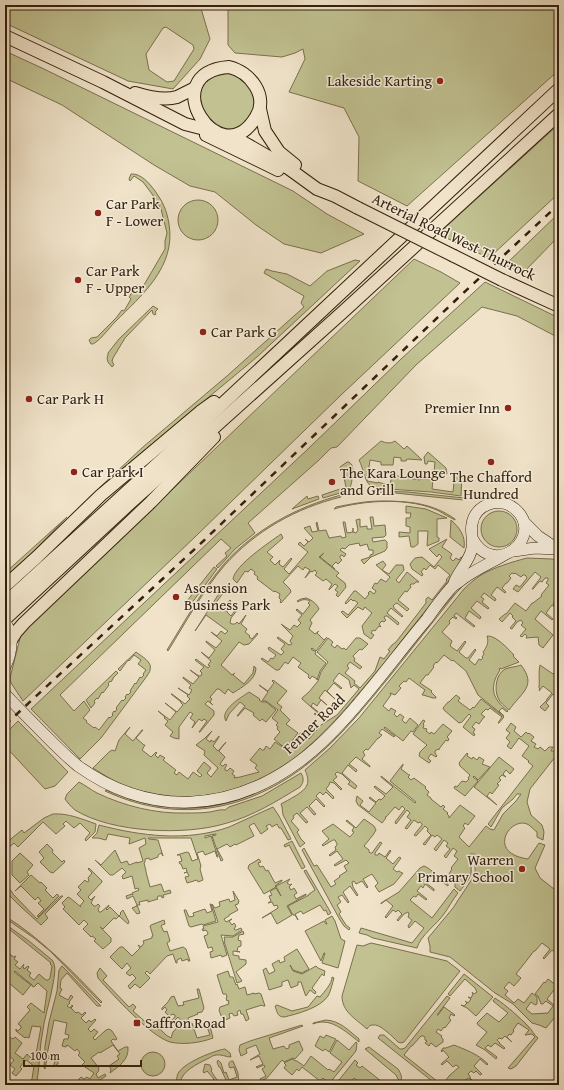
<svg xmlns="http://www.w3.org/2000/svg" width="564" height="1090" viewBox="0 0 564 1090" font-family="'Gentium Book Plus',serif">
  <style>
    .green { fill: #c1c191; stroke: #7a704e; fill-rule: evenodd }
    .lines { fill: none; stroke-linecap: round; stroke-linejoin: round }
    .secondary-casing { stroke: #32200c; stroke-width: 12 }
    .primary-casing { stroke: #32200c; stroke-width: 14 }
    .secondary { stroke: #f5eddc; stroke-width: 11 }
    .primary { stroke: #f0e3c9; stroke-width: 12 }
    .rail { stroke: #32200c; stroke-width: 2.5; stroke-dasharray: 7 7; stroke-linecap: butt }
    .primary-bridge-casing { stroke: #32200c; stroke-width: 14; stroke-linecap: butt }
    .primary-bridge { stroke: #f0e3c9; stroke-width: 12 }
    .poi-dot { fill: #8f2418; stroke: #f5eddc; stroke-width: 1.5 }
    .labels { text-anchor: middle; stroke-width: 3; stroke-linejoin: round; paint-order: stroke }
    .poi-label { font-size: 15px; fill: #32200c; stroke: #f5eddc; text-anchor: start }
    .street-label { font-size: 15px; fill: #32200c; stroke: #f5eddc }
  </style>
  <rect width="100%" height="100%" fill="#f0e3c9"/>
  <filter id="stains"><feTurbulence type="fractalNoise" baseFrequency=".005" numOctaves="4"/><feColorMatrix values="0 0 0 0 .2 0 0 0 0 .09 0 0 0 0 .02 0 0 0 .5 -.17"/></filter>
  <radialGradient id="worn" r=".72"><stop offset=".6" stop-color="#630" stop-opacity="0"/><stop offset="1" stop-color="#630" stop-opacity=".3"/></radialGradient>
  <g class="green">
    <path d="M 5,5 L 200,5 L 210,39 L 200,59 L 173,89 L 128,81 L 5,23 ZM 166,27 L 193,45 L 194,49 L 174,81 L 167,82 L 149,70 L 146,54 L 163,28 Z"/>
    <path d="M 228,5 L 559,5 L 559,70 L 407,206 L 358,181 L 359,137 L 344,108 L 289,92 L 305,59 L 303,49 L 295,53 L 282,57 L 235,53 L 228,45 Z"/>
    <path d="M 5,51 L 44,69 L 293,191 L 327,214 L 364,234 L 321,253 L 284,244 L 256,225 L 215,192 L 190,186 L 154,165 L 62,105 L 5,78 Z"/>
    <path d="M 228,73 C 236,75 244,79 249,85 C 254,91 256,104 253,112 C 235,157 180,103 208,80 C 213,75 221,75 228,73 Z"/>
    <path d="M 559,124 L 559,193 L 489,258 L 438,234 Z"/>
    <path d="M 131,174 C 141,173 150,184 155,191 C 163,202 167,211 169,224 C 176,267 142,295 115,322 C 109,328 102,338 96,342 C 94,344 93,344 91,344 L 89,340 L 91,338 L 97,337 L 116,318 L 122,310 L 124,311 L 131,299 L 129,297 L 137,285 L 139,286 L 141,290 L 165,249 L 165,241 L 167,233 L 161,209 L 152,194 L 143,182 L 134,176 L 130,181 L 129,179 Z"/>
    <circle cx="198" cy="220" r="20"/>
    <path d="M 559,213 L 559,236 L 522,274 L 505,265 Z"/>
    <path d="M 414,259 L 441,272 L 460,283 L 341,395 L 196,536 L 23,701 L 11,683 L 10,678 L 21,634 Z"/>
    <path d="M 355,260 L 360,261 L 257,357 L 98,489 L 143,447 L 227,376 L 304,307 L 301,303 L 304,296 L 264,273 L 266,269 L 272,271 L 287,274 L 310,286 L 327,271 Z"/>
    <path d="M 485,282 L 559,318 L 559,338 L 517,316 L 482,307 L 416,365 L 337,447 L 331,448 L 319,460 L 248,523 L 255,533 L 235,549 L 218,568 L 216,566 L 227,556 L 225,553 L 231,548 L 221,539 L 60,695 L 74,711 L 84,701 L 90,710 L 83,718 L 87,721 L 86,722 L 94,728 L 95,727 L 99,730 L 109,717 L 110,718 L 113,715 L 112,714 L 114,711 L 115,712 L 117,709 L 116,708 L 122,700 L 123,701 L 126,698 L 125,697 L 127,694 L 128,695 L 131,692 L 130,691 L 135,683 L 136,684 L 140,677 L 141,678 L 144,675 L 143,674 L 146,670 L 138,664 L 141,660 L 134,655 L 129,661 L 128,660 L 120,671 L 118,669 L 136,652 C 141,656 153,662 150,670 C 150,672 148,674 147,676 L 101,738 L 80,759 L 31,709 L 309,448 L 401,359 Z"/>
    <path d="M 153,306 L 158,309 L 155,312 L 156,314 L 155,315 L 153,314 L 152,310 L 125,338 L 113,358 L 112,361 L 114,365 L 112,367 L 108,362 L 107,358 L 108,355 L 108,353 L 119,339 Z"/>
    <path d="M 381,441 C 386,443 390,444 395,441 L 404,449 L 407,446 L 419,457 L 422,460 L 407,459 L 406,461 L 401,461 L 401,458 L 394,457 L 393,465 L 381,465 L 381,462 L 370,460 L 367,481 L 378,483 L 378,482 L 381,483 L 390,485 L 392,475 L 420,480 L 421,479 L 433,480 L 432,489 L 453,492 L 455,472 L 462,474 L 461,496 L 431,492 L 374,488 C 364,484 364,469 359,460 Z"/>
    <path d="M 428,452 L 446,468 L 447,474 L 434,472 L 435,462 L 428,461 L 427,464 L 425,464 L 424,457 Z"/>
    <path d="M 347,462 L 349,462 L 352,465 L 354,475 L 352,475 C 352,481 352,486 347,491 L 323,498 L 322,495 L 346,487 L 342,469 L 340,469 L 340,467 Z"/>
    <path d="M 380,491 L 408,492 L 464,498 L 463,500 L 395,493 L 380,492 Z"/>
    <path d="M 341,495 L 341,497 C 296,508 255,531 224,566 C 202,592 186,622 168,651 L 167,650 C 185,621 202,590 224,564 C 255,529 297,507 341,495 Z"/>
    <path d="M 307,496 L 308,499 L 318,496 L 319,499 L 292,509 Z"/>
    <path d="M 381,501 C 409,501 432,503 455,519 L 455,520 C 449,517 444,514 439,511 C 410,497 364,500 334,509 L 336,507 C 351,504 366,501 381,501 Z"/>
    <path d="M 406,506 L 426,509 L 447,518 L 437,519 L 437,537 L 439,538 L 439,541 L 427,546 L 428,531 L 418,531 L 418,544 L 414,547 L 411,547 L 409,536 L 399,537 L 399,532 L 410,533 L 410,527 L 406,526 L 406,518 L 410,518 L 411,513 L 406,513 Z"/>
    <circle cx="499" cy="529" r="18"/>
    <path d="M 67,517 L 26,559 L 5,578 L 5,573 Z"/>
    <path d="M 370,517 L 373,517 L 374,526 L 385,525 L 386,535 L 384,537 L 372,538 L 373,542 L 385,540 L 387,542 L 387,548 L 385,551 L 371,557 L 364,564 L 361,560 L 370,557 L 370,555 L 373,554 L 373,550 L 369,550 L 367,544 L 360,546 L 359,543 L 349,545 L 345,549 L 342,548 L 340,550 L 346,554 L 344,557 L 342,555 L 340,556 L 340,558 L 342,560 L 338,564 L 336,562 L 332,566 L 335,569 L 320,557 L 324,553 L 319,557 L 339,573 L 336,576 L 345,583 L 346,587 L 338,597 L 336,595 L 338,592 L 335,590 L 338,586 L 335,584 L 329,590 L 329,589 L 332,584 L 326,579 L 323,581 L 315,575 L 317,573 L 315,570 L 312,572 L 311,571 L 305,578 L 310,570 L 305,567 L 303,570 L 298,566 L 283,582 L 290,589 L 291,592 L 281,603 L 280,602 L 281,600 L 279,598 L 280,594 L 275,591 L 274,592 L 257,579 L 258,577 L 254,574 L 255,572 L 251,569 L 248,572 L 245,571 L 237,583 L 233,579 C 235,565 270,542 281,534 L 283,538 L 267,552 L 273,557 L 270,560 L 275,565 L 280,560 L 279,564 L 283,567 L 291,558 L 292,559 L 284,569 L 289,574 L 308,552 L 298,544 L 300,542 L 304,546 L 308,542 L 305,539 L 309,542 L 313,538 L 304,528 L 310,526 L 312,532 L 318,531 L 316,523 L 317,522 L 319,531 L 326,530 L 329,538 L 341,536 L 342,538 L 346,537 L 343,522 L 345,522 L 347,533 L 353,532 L 353,528 L 353,532 L 356,533 L 358,530 L 356,520 L 360,519 L 360,527 L 367,526 L 367,529 L 372,529 Z"/>
    <path d="M 451,520 C 459,527 466,536 464,548 L 450,537 Z"/>
    <path d="M 447,539 L 442,547 L 452,554 L 450,558 L 453,561 L 456,558 L 459,560 L 461,557 L 464,559 L 453,575 C 430,605 407,634 384,663 C 358,694 333,726 302,752 C 253,792 188,810 127,787 C 115,782 104,775 93,768 L 109,752 L 112,750 L 115,751 L 119,740 L 130,727 L 125,734 L 133,741 L 142,730 L 143,730 L 136,738 L 144,745 L 145,745 L 142,750 L 151,757 L 156,752 L 157,753 L 155,755 L 158,758 L 160,755 L 165,758 L 163,760 L 176,770 L 174,773 L 177,775 L 179,772 L 188,779 L 193,772 L 200,777 L 202,775 L 197,771 L 204,762 L 211,768 L 207,773 L 211,777 L 218,768 L 204,755 L 205,751 L 196,745 L 205,738 L 212,731 L 206,739 L 210,742 L 211,740 L 214,742 L 219,736 L 219,737 L 213,746 L 218,751 L 226,742 L 219,751 L 225,757 L 220,764 L 222,766 L 223,766 L 225,764 L 227,765 L 225,768 L 225,770 L 227,771 L 230,768 L 234,771 L 232,774 L 235,776 L 234,778 L 240,777 L 259,772 L 255,768 L 257,765 L 250,760 L 260,748 L 262,750 L 264,750 L 266,746 L 270,749 L 275,742 L 281,746 L 288,749 L 301,732 L 309,739 L 321,725 L 337,715 L 359,689 L 354,685 L 351,688 L 349,680 L 339,673 L 333,681 L 342,688 L 341,689 L 334,683 L 327,691 L 335,699 L 325,690 L 319,698 L 327,705 L 321,700 L 317,706 L 313,703 L 311,706 L 322,715 L 320,717 L 314,714 L 315,713 L 318,716 L 319,714 L 302,699 L 302,698 L 309,692 L 318,681 L 321,672 L 328,662 L 317,652 L 328,638 L 333,642 L 331,645 L 335,648 L 337,645 L 342,649 L 344,648 L 346,650 L 356,638 L 360,638 L 368,644 L 362,650 L 360,649 L 353,656 L 355,659 L 354,661 L 362,667 L 360,669 L 350,662 L 347,666 L 349,668 L 345,673 L 355,681 L 354,683 L 360,688 L 375,671 L 380,657 L 384,659 L 390,651 L 388,650 L 392,645 L 396,642 L 426,603 L 426,599 L 428,597 L 432,600 L 447,581 L 446,580 L 450,575 L 438,565 L 435,569 L 430,565 L 426,570 L 424,568 L 421,572 L 423,574 L 422,576 L 412,569 L 410,564 L 415,558 L 422,557 L 434,567 L 442,557 L 439,554 L 437,557 L 429,549 Z"/>
    <path d="M 527,558 L 552,559 L 559,561 L 559,596 L 553,604 L 559,609 L 559,611 L 552,605 L 546,613 L 553,619 L 552,620 L 541,611 L 535,619 L 553,635 L 543,648 L 539,645 L 538,637 L 526,638 L 527,636 L 525,634 L 522,637 L 520,636 L 526,629 L 521,625 L 523,623 L 521,620 L 517,622 L 512,629 L 510,628 L 516,621 L 512,617 L 513,616 L 510,613 L 502,622 L 499,619 L 505,614 L 506,614 L 515,603 L 526,611 L 532,603 L 533,603 L 542,596 L 541,595 L 549,585 L 546,583 L 548,580 L 548,578 L 545,578 L 542,582 L 540,581 L 533,589 L 532,589 L 541,577 L 535,572 L 518,592 L 513,589 L 516,585 L 520,587 L 527,578 L 526,576 L 525,575 L 523,575 L 521,577 L 515,573 L 514,574 L 512,573 L 509,576 L 511,578 L 507,583 L 506,583 L 502,588 L 506,592 L 505,593 L 497,587 L 491,595 L 496,599 L 495,601 L 484,593 L 481,597 L 484,599 L 482,602 L 489,608 L 488,609 L 477,601 L 471,608 L 481,617 L 480,619 L 469,611 L 465,618 L 475,626 L 474,627 L 456,613 L 454,616 L 457,618 L 456,619 L 453,617 L 449,621 L 450,623 L 442,632 L 452,641 L 450,646 L 457,651 L 465,641 L 466,642 L 459,652 L 460,653 L 466,658 L 468,658 L 475,649 L 476,650 L 469,660 L 475,665 L 479,659 L 481,660 L 483,658 L 482,657 L 484,654 L 483,652 C 487,647 489,642 487,636 C 496,635 508,649 514,655 L 513,656 L 519,662 L 501,669 L 500,668 L 499,669 L 500,670 C 489,687 492,699 508,711 L 507,712 L 502,708 L 499,711 L 504,716 L 478,695 L 466,671 L 453,660 L 452,661 L 444,655 L 437,663 L 436,662 L 433,666 L 434,667 L 428,675 L 426,675 L 420,683 L 432,691 L 431,692 L 436,697 L 436,698 L 433,698 L 423,695 L 422,695 L 425,690 L 409,678 L 406,682 L 404,681 L 399,686 L 401,688 L 395,695 L 390,693 L 391,695 L 383,706 L 389,711 L 391,708 L 396,711 L 394,714 L 397,717 L 400,714 L 404,717 L 402,720 L 405,723 L 406,723 L 410,718 L 418,725 L 413,732 L 411,731 L 403,741 L 385,727 L 384,728 L 395,736 L 394,737 L 382,729 L 379,733 L 382,735 L 379,738 L 378,738 L 368,750 L 366,749 L 363,752 L 365,755 L 362,759 L 370,766 L 370,767 L 356,757 L 349,764 L 357,770 L 356,772 L 348,765 L 342,773 L 357,786 L 355,789 L 348,784 L 350,782 L 342,774 L 337,772 L 335,774 L 337,777 L 333,780 L 342,789 L 341,790 L 334,783 L 330,782 L 329,785 L 326,789 L 334,797 L 333,799 L 326,792 L 323,795 L 320,792 L 316,796 L 325,806 L 324,807 L 316,799 L 309,806 L 316,814 L 314,815 L 307,807 L 300,813 L 308,822 L 306,823 L 297,813 L 293,816 L 294,818 L 291,821 L 299,830 L 297,832 L 301,839 L 305,843 L 300,847 L 283,815 L 282,807 L 281,804 C 288,800 305,792 307,785 C 309,781 307,774 305,770 L 330,748 L 359,718 L 464,589 C 469,584 475,579 481,575 C 495,567 512,562 527,558 Z"/>
    <path d="M 383,561 L 386,565 L 382,570 L 389,574 L 396,565 L 403,565 L 404,570 L 396,580 L 399,583 L 407,572 L 419,582 L 416,582 L 414,584 L 411,584 L 410,585 L 411,587 L 407,592 L 405,591 L 398,600 L 409,609 L 407,611 L 397,603 L 395,604 L 393,606 L 395,609 L 403,616 L 402,617 L 391,608 L 387,613 L 399,623 L 398,625 L 387,616 L 385,616 L 384,618 L 386,620 L 384,622 L 382,621 L 379,624 L 381,627 L 379,626 L 375,631 L 373,630 L 371,633 L 374,635 L 371,639 L 364,634 L 362,626 L 372,613 L 365,607 L 363,610 L 358,607 L 347,618 L 341,612 L 343,611 L 348,615 L 358,603 L 354,600 L 353,601 L 351,599 L 346,604 L 345,603 L 354,591 L 356,591 L 365,599 L 369,594 L 368,593 L 370,591 L 374,594 L 376,591 L 372,588 L 375,583 L 377,584 L 381,579 L 386,582 L 390,577 L 376,565 Z"/>
    <path d="M 214,567 L 217,569 L 191,604 L 187,601 Z"/>
    <path d="M 470,579 L 456,593 C 434,621 412,648 390,676 C 367,704 344,733 316,757 C 254,810 181,826 105,791 L 106,790 C 178,822 239,811 302,766 L 439,612 L 454,594 L 454,592 Z"/>
    <path d="M 226,589 L 230,591 L 230,593 L 224,592 L 214,605 L 222,610 L 230,600 L 231,601 L 224,609 L 227,611 L 227,612 L 231,616 L 237,608 L 238,609 L 231,618 L 230,623 L 232,624 L 235,624 L 237,622 L 239,624 L 246,615 L 241,624 L 247,629 L 245,632 L 250,636 L 249,637 L 252,639 L 257,633 L 258,634 L 249,644 L 244,645 L 239,642 L 221,665 L 232,675 L 235,673 L 233,675 L 244,684 L 253,673 L 254,666 L 256,668 C 256,680 242,687 233,693 L 228,689 L 225,694 L 219,689 L 217,689 L 210,697 L 212,699 L 210,702 L 213,705 L 208,701 L 205,704 L 214,711 L 214,715 L 200,732 L 199,732 L 207,721 L 204,719 L 202,721 L 199,719 L 192,728 L 195,722 L 190,718 L 193,714 L 190,712 L 179,727 L 179,739 L 174,738 L 170,736 L 173,732 L 165,725 L 168,721 L 164,718 L 165,717 L 158,711 L 170,720 L 176,712 L 165,703 L 177,712 L 183,705 L 181,703 L 181,702 L 171,694 L 172,694 L 185,704 L 190,699 L 187,696 L 188,695 L 178,688 L 189,695 L 192,690 L 189,688 L 191,685 L 183,678 L 183,677 L 193,684 L 199,677 L 190,670 L 199,676 L 201,676 L 202,673 L 200,671 L 204,667 L 195,660 L 196,659 L 208,668 L 210,666 L 208,665 L 211,661 L 201,652 L 209,658 L 215,650 L 206,642 L 206,641 L 216,648 L 222,641 L 211,632 L 217,636 L 221,631 L 225,634 L 228,631 L 206,615 L 195,631 L 220,592 Z"/>
    <path d="M 306,598 C 312,600 317,604 319,609 L 310,620 L 312,623 L 309,629 L 315,634 L 319,631 L 317,633 L 324,640 L 327,637 L 316,651 L 312,648 L 311,649 L 316,652 L 315,654 L 326,663 L 320,671 L 317,680 L 317,679 L 312,676 L 310,679 L 308,677 L 309,675 L 298,667 L 301,663 L 293,657 L 288,664 L 285,662 L 279,670 L 276,670 L 261,659 L 262,658 L 268,662 L 271,658 L 273,659 L 276,655 L 268,649 L 269,647 L 281,655 L 284,652 L 281,649 L 285,644 L 277,638 L 278,637 L 289,645 L 292,644 L 290,641 L 293,636 L 281,624 L 290,630 L 294,625 L 297,627 L 301,623 L 298,620 L 302,615 L 296,610 L 297,609 L 303,614 L 310,605 L 308,603 L 310,601 C 306,599 302,599 298,602 L 297,601 L 301,599 Z"/>
    <path d="M 521,665 C 537,686 522,692 509,710 C 505,706 500,703 498,698 C 494,689 496,674 505,669 C 510,667 516,667 521,665 Z"/>
    <path d="M 540,665 L 553,674 L 559,668 L 559,699 L 553,694 L 546,703 L 549,706 L 545,711 L 540,707 L 547,700 L 547,699 L 552,693 L 543,686 L 539,691 L 540,689 L 539,688 C 540,680 538,673 540,665 Z"/>
    <path d="M 116,671 L 118,673 L 113,678 L 113,679 L 111,682 L 110,681 L 108,684 L 109,685 L 103,693 L 102,692 L 98,699 L 97,698 L 94,701 L 95,703 L 91,708 L 86,700 Z"/>
    <path d="M 273,680 L 287,691 L 277,703 L 282,707 L 280,710 L 290,720 L 286,724 L 298,733 L 287,748 L 281,745 L 274,739 L 280,732 L 277,729 L 278,727 L 276,725 L 278,723 L 272,718 L 278,710 L 266,701 L 262,701 L 268,692 L 259,685 L 268,691 L 274,683 L 272,681 Z"/>
    <path d="M 249,692 L 260,699 L 259,700 L 262,702 L 266,702 L 276,710 L 266,722 L 262,719 L 260,721 L 253,715 L 254,713 L 245,708 L 238,716 L 237,716 L 245,706 L 240,702 L 229,714 L 226,721 C 219,710 242,697 249,692 Z"/>
    <path d="M 456,695 L 460,698 L 458,701 L 470,710 L 473,707 L 474,708 L 481,699 L 504,717 L 499,723 L 498,723 L 502,717 L 490,708 L 488,710 L 486,709 L 481,714 L 485,717 L 484,717 L 479,724 L 476,722 L 472,727 L 475,729 L 473,733 L 475,734 L 474,736 L 463,727 L 471,716 L 469,714 L 462,722 L 459,723 L 444,710 L 443,708 L 448,702 L 449,702 Z"/>
    <path d="M 423,720 L 425,721 L 423,724 L 424,725 L 423,728 L 427,729 L 426,731 L 430,734 L 431,732 L 434,734 L 443,724 L 452,731 L 447,737 L 449,739 L 448,741 L 446,740 L 439,749 L 439,750 L 438,749 L 435,751 L 435,753 L 437,756 L 436,757 L 431,754 L 428,758 L 431,761 L 429,763 L 419,756 L 420,752 L 427,745 L 413,734 Z"/>
    <path d="M 18,721 L 68,772 L 55,786 L 45,789 L 5,746 L 5,734 Z"/>
    <path d="M 511,723 L 516,727 L 514,731 L 521,737 L 526,732 L 528,734 L 529,733 L 534,737 L 531,741 L 536,744 L 534,747 L 538,749 L 540,747 L 545,751 L 549,747 L 553,747 L 551,751 L 554,751 L 555,753 L 559,748 L 559,752 L 530,789 L 527,802 L 531,815 L 542,825 L 544,832 L 543,840 L 537,837 L 537,832 C 534,830 530,825 527,824 C 510,817 486,853 528,859 L 539,843 L 545,845 L 535,868 L 540,878 L 559,893 L 559,921 L 556,925 L 559,928 L 559,955 L 552,950 L 544,959 L 543,958 L 550,949 L 542,943 L 535,951 L 534,951 L 516,974 L 521,978 L 514,986 L 509,982 L 504,988 L 508,991 L 505,995 L 514,1003 L 518,999 L 524,1003 L 532,993 L 537,997 L 537,1004 L 535,1005 L 531,1002 L 526,1009 L 532,1014 L 548,1013 L 553,1006 L 546,1001 L 543,1004 L 541,1004 L 538,996 L 535,994 L 544,982 L 545,983 L 548,979 L 557,986 L 547,999 L 554,1005 L 556,1003 L 559,1006 L 559,1012 L 546,1028 L 539,1025 L 532,1023 L 513,1004 L 495,993 L 450,957 L 430,952 L 430,946 L 428,938 L 453,908 L 474,876 C 477,869 473,861 475,854 L 470,854 C 469,859 470,862 471,867 C 473,877 465,884 460,891 L 455,887 L 455,880 L 449,874 L 452,869 L 451,868 L 458,859 L 454,856 L 457,851 L 453,848 L 446,858 L 444,856 L 450,849 L 446,846 L 448,843 L 444,840 L 436,851 L 434,849 L 442,839 L 437,835 L 435,837 L 432,835 L 425,845 L 423,844 L 431,835 L 427,831 L 428,829 L 425,826 L 416,836 L 414,835 L 422,825 L 422,824 L 420,822 L 418,823 L 414,820 L 407,829 L 405,828 L 411,820 L 407,817 L 410,813 L 407,810 L 396,824 L 395,822 L 405,809 L 402,806 L 399,810 L 395,807 L 386,817 L 385,817 L 386,818 L 382,823 L 358,805 L 356,801 L 357,796 L 363,801 L 360,805 L 369,812 L 376,803 L 369,798 L 370,797 L 376,802 L 379,799 L 381,800 L 385,796 L 374,787 L 375,786 L 386,794 L 393,787 L 381,777 L 381,776 L 415,803 L 416,802 L 390,781 L 403,764 L 403,765 L 401,769 L 409,775 L 410,775 L 408,777 L 411,780 L 414,778 L 426,787 L 425,788 L 429,792 L 427,795 L 431,798 L 431,799 L 441,807 L 443,805 L 445,807 L 443,809 L 448,813 L 447,814 L 449,816 L 449,818 L 460,805 L 475,816 L 468,825 L 465,823 L 463,826 L 465,828 L 459,837 L 469,847 L 486,826 L 490,829 L 494,830 L 503,814 L 516,801 L 521,794 L 517,794 L 513,799 L 502,808 L 491,827 L 488,824 L 533,766 L 528,762 L 529,761 L 522,756 L 529,746 L 519,738 L 511,749 L 507,746 L 510,742 L 506,738 L 510,733 L 506,730 Z"/>
    <path d="M 467,753 L 468,754 L 467,756 L 472,759 L 473,757 L 477,760 L 479,757 L 484,760 L 482,764 L 490,767 L 478,780 L 474,776 L 473,777 L 478,781 L 465,796 L 454,788 L 455,786 L 457,787 L 462,781 L 466,782 L 469,779 L 468,778 L 470,775 L 460,766 L 459,763 Z"/>
    <path d="M 499,757 L 514,769 L 510,774 L 506,770 L 503,774 L 506,777 L 502,775 L 499,778 L 501,780 L 497,784 L 499,785 L 492,794 L 490,792 L 487,796 L 497,805 L 474,787 Z"/>
    <path d="M 301,773 C 304,778 304,782 300,787 C 277,801 253,816 227,823 C 186,836 112,833 75,810 C 71,807 68,803 65,799 L 67,794 L 79,782 C 85,785 91,790 97,793 C 124,806 156,814 186,813 C 194,813 202,813 210,812 C 216,811 220,809 225,810 L 229,807 L 262,796 Z"/>
    <path d="M 273,807 L 279,816 L 291,839 L 288,840 L 281,828 L 279,828 L 277,824 L 272,827 L 270,824 L 266,826 L 268,829 L 261,834 L 254,823 L 249,826 L 254,836 L 236,845 L 235,844 L 230,847 L 227,844 L 217,849 L 223,860 L 221,861 L 212,836 L 216,835 L 216,834 L 205,836 L 205,838 L 211,836 L 218,857 L 217,857 L 215,851 L 205,855 L 203,851 L 197,853 L 201,866 L 200,869 L 203,880 L 198,882 L 197,880 L 187,883 L 185,877 L 189,876 L 187,872 L 184,873 L 187,872 L 186,868 L 183,869 L 181,864 L 180,864 L 179,862 L 182,861 L 180,855 L 177,855 L 187,852 L 189,853 L 192,861 L 198,859 L 191,838 L 148,838 L 149,839 L 158,840 L 163,856 L 161,853 L 158,855 L 158,857 L 150,860 L 149,858 L 145,859 L 145,862 L 144,863 L 146,871 L 146,872 L 150,887 L 161,884 L 164,892 L 170,890 L 171,893 L 163,895 L 164,897 L 162,898 L 162,896 L 158,896 L 157,898 L 158,899 L 148,902 L 148,900 L 139,902 L 140,905 L 137,905 L 140,913 L 137,914 L 132,908 L 137,906 L 137,905 L 133,896 L 127,899 L 126,896 L 132,894 L 133,895 L 132,893 L 139,890 L 138,888 L 135,889 L 132,876 L 123,879 L 122,876 L 126,872 L 122,868 L 113,875 L 110,875 L 95,860 L 101,865 L 115,850 L 121,863 L 127,861 L 129,865 L 137,862 L 137,863 L 143,861 L 139,848 L 146,844 L 145,838 L 129,844 L 130,838 L 108,834 L 106,840 L 98,838 L 92,838 L 97,833 L 99,825 C 141,836 187,842 229,827 Z"/>
    <path d="M 53,814 C 68,813 82,819 96,824 L 95,832 L 86,841 L 85,839 L 90,833 L 80,823 L 74,828 L 66,821 L 63,824 L 65,826 L 56,834 L 43,822 L 18,847 L 14,843 L 5,851 L 5,846 L 12,838 L 22,830 L 24,833 L 44,818 Z"/>
    <path d="M 364,819 L 374,826 L 376,830 L 373,835 L 364,846 L 369,850 L 369,852 L 370,853 L 372,853 L 380,842 L 382,843 L 375,853 L 375,855 L 378,855 L 379,853 L 385,857 L 390,850 L 391,851 L 386,858 L 393,864 L 399,857 L 401,858 L 393,869 L 397,872 L 399,871 L 402,873 L 403,873 L 394,884 L 379,892 L 375,886 L 378,883 L 372,874 L 363,879 L 368,887 L 367,888 L 362,881 L 356,884 L 354,881 L 352,882 L 353,887 L 358,895 L 357,896 L 350,886 L 343,892 L 349,902 L 348,903 L 342,895 L 338,897 L 341,902 L 337,905 L 341,912 L 339,914 L 346,925 L 350,928 L 349,930 L 344,926 L 340,920 L 302,850 L 304,848 L 314,866 L 317,865 L 331,887 L 336,884 L 334,881 L 340,877 L 339,876 L 347,871 L 344,866 L 349,863 L 346,860 L 335,866 L 334,865 L 343,859 L 337,851 L 330,856 L 329,855 L 336,850 L 335,847 L 337,845 L 337,844 L 335,840 L 333,840 L 323,846 L 322,845 L 329,839 L 322,831 L 333,824 L 350,837 L 354,832 L 352,831 L 354,827 L 346,821 L 347,820 L 356,828 Z"/>
    <path d="M 292,841 L 305,867 L 302,869 L 289,845 L 285,847 L 284,845 Z"/>
    <path d="M 47,844 L 53,850 L 52,852 L 62,862 L 64,860 L 65,862 L 53,873 L 50,872 L 40,862 L 44,858 L 39,852 Z"/>
    <path d="M 20,853 L 33,865 L 27,872 L 29,875 L 20,883 L 12,875 L 12,861 Z"/>
    <path d="M 259,859 L 261,862 L 258,863 L 260,867 L 263,866 L 266,871 L 268,870 L 275,883 L 282,880 L 282,881 L 275,886 L 276,887 L 264,894 L 248,868 L 249,865 Z"/>
    <path d="M 424,866 L 428,868 L 448,884 L 448,886 L 432,875 L 426,883 L 434,889 L 434,891 L 425,884 L 423,888 L 421,886 L 417,891 L 427,899 L 426,900 L 418,894 L 416,897 L 414,896 L 410,900 L 432,918 L 454,889 L 458,893 C 453,899 449,907 444,914 C 437,924 420,936 417,948 L 373,938 L 367,935 L 359,933 L 361,928 L 412,943 L 424,928 L 415,921 L 409,928 L 408,926 L 412,920 L 408,917 L 409,914 L 408,912 L 404,914 L 398,921 L 397,920 L 402,914 L 398,910 L 396,912 L 393,910 L 386,918 L 385,917 L 393,906 L 386,900 L 381,904 L 381,903 L 399,892 L 420,868 Z"/>
    <path d="M 89,868 L 102,881 L 102,882 L 88,897 L 91,900 L 95,896 L 93,899 L 91,903 L 94,906 L 96,906 L 98,904 L 100,906 L 98,909 L 99,912 L 101,912 L 109,905 L 109,906 L 106,909 L 107,910 L 110,907 L 119,916 L 121,914 L 120,913 L 123,910 L 129,922 L 128,924 L 119,916 L 116,919 L 114,918 L 103,929 L 100,927 L 111,938 L 111,942 L 103,949 L 94,941 L 96,939 L 92,936 L 91,937 L 83,929 L 88,924 L 84,920 L 79,925 L 63,909 L 65,907 L 62,903 L 68,897 L 70,898 L 81,907 L 80,906 L 84,901 L 77,894 L 81,890 L 78,887 L 85,880 L 87,882 L 89,881 L 88,878 L 92,873 L 88,869 Z"/>
    <path d="M 306,870 L 331,913 L 328,915 L 326,910 L 324,911 L 320,905 L 303,914 L 301,911 L 295,914 L 298,920 L 295,915 L 293,915 L 288,906 L 309,895 L 309,894 L 315,890 L 304,871 Z"/>
    <path d="M 31,875 L 40,883 L 41,882 L 47,888 L 45,890 L 53,898 L 57,894 L 59,896 L 38,917 L 37,916 L 44,909 L 38,903 L 41,901 L 38,897 L 35,900 L 21,886 L 15,891 Z"/>
    <path d="M 290,879 L 287,883 L 290,885 L 292,884 L 289,887 L 291,890 L 294,888 L 297,893 L 294,895 L 296,899 L 306,894 L 306,895 L 287,906 L 292,915 L 277,924 L 271,913 L 262,918 L 278,908 L 277,905 L 274,906 L 272,902 L 268,903 L 271,901 L 269,896 L 272,895 L 270,891 L 276,888 L 281,896 L 276,886 Z"/>
    <path d="M 5,884 L 12,892 L 13,894 L 37,919 L 61,896 L 63,896 L 45,914 L 48,918 L 41,925 L 21,907 L 5,891 Z"/>
    <path d="M 233,891 L 239,901 L 238,904 L 235,905 L 238,910 L 229,915 L 229,916 L 224,919 L 226,922 L 232,919 L 229,921 L 232,925 L 234,923 L 236,926 L 234,929 L 235,930 L 236,930 L 241,928 L 242,930 L 233,936 L 221,935 L 227,955 L 222,957 L 221,955 L 211,958 L 210,952 L 213,951 L 212,947 L 208,948 L 204,936 L 207,935 L 208,933 L 206,930 L 203,931 L 202,929 L 204,929 L 203,926 L 218,922 L 212,904 L 215,908 L 220,906 L 219,902 L 229,899 L 230,902 L 235,900 Z"/>
    <path d="M 210,904 L 211,904 L 216,921 L 203,925 L 202,924 L 191,927 L 189,926 L 184,910 L 186,910 L 189,917 L 194,916 L 193,913 L 205,909 L 207,913 L 212,911 Z"/>
    <path d="M 5,916 C 42,939 72,971 102,1002 L 101,1003 L 50,951 L 34,938 L 5,918 Z"/>
    <path d="M 332,916 L 335,921 L 341,939 L 345,941 L 338,968 L 322,963 L 325,953 L 324,953 L 321,961 L 305,931 L 324,921 L 326,924 L 327,924 L 325,920 Z"/>
    <path d="M 164,920 L 165,924 L 162,925 L 161,926 L 164,932 L 167,931 L 170,941 L 167,943 L 170,951 L 183,947 L 186,949 L 190,961 L 188,961 L 188,959 L 182,961 L 181,958 L 177,960 L 177,963 L 176,963 L 173,954 L 167,956 L 150,974 L 147,971 L 145,973 L 150,978 L 140,988 L 135,984 L 130,989 L 128,986 L 136,978 L 132,974 L 130,976 L 126,973 L 131,968 L 127,963 L 122,969 L 110,957 L 120,947 L 123,947 L 132,956 L 140,948 L 138,945 L 141,947 L 144,943 L 143,941 L 152,938 L 152,936 L 153,936 L 150,926 L 151,925 Z"/>
    <path d="M 5,924 L 29,941 L 52,960 C 57,966 54,977 53,984 C 50,1002 44,1018 42,1036 C 39,1052 40,1069 36,1085 L 31,1085 L 34,1066 L 26,1060 L 20,1067 L 22,1069 L 16,1076 L 12,1073 L 15,1069 L 10,1065 L 14,1060 L 9,1056 L 5,1061 L 5,1039 L 6,1038 L 8,1039 L 9,1037 L 13,1039 L 15,1037 L 22,1043 L 15,1053 L 23,1059 L 27,1054 L 31,1058 L 35,1059 L 41,1027 L 32,1026 L 29,1038 L 26,1037 L 25,1038 L 16,1031 L 16,1029 L 17,1031 L 19,1030 L 21,1028 L 21,1026 L 18,1024 L 30,1010 L 27,1007 L 31,1003 L 44,1013 L 47,991 L 38,983 L 34,987 L 32,986 L 32,985 L 15,971 L 14,972 L 31,985 L 23,995 L 9,983 L 7,985 L 5,983 L 5,954 L 6,952 L 14,957 L 16,956 L 14,959 L 18,962 L 15,965 L 20,969 L 24,964 L 23,966 L 24,969 L 28,966 L 29,967 L 27,970 L 31,973 L 29,976 L 34,980 L 39,974 L 46,980 L 48,980 L 50,978 L 52,966 L 50,964 L 51,963 L 9,929 L 9,928 L 5,925 Z"/>
    <path d="M 243,931 L 244,934 L 239,935 L 238,940 L 241,941 L 241,946 L 238,947 L 237,951 L 240,952 L 233,951 L 233,955 L 239,956 L 239,959 L 246,960 L 246,964 L 236,972 L 242,981 L 237,983 L 224,941 L 225,941 L 224,937 L 233,937 Z"/>
    <path d="M 371,943 L 380,945 L 447,961 L 460,971 L 404,1042 L 401,1043 L 398,1042 C 393,1037 379,1023 373,1025 C 370,1025 369,1026 367,1029 C 356,1019 342,1012 342,996 L 357,945 L 363,946 Z"/>
    <path d="M 297,949 L 309,969 L 302,973 L 293,970 L 290,965 L 293,971 L 302,974 L 316,966 L 318,968 L 325,971 L 324,976 L 322,974 L 312,988 L 316,992 L 315,994 L 310,990 L 306,996 L 305,994 L 301,982 L 298,982 L 298,985 L 291,988 L 288,980 L 282,982 L 282,986 L 269,990 L 263,970 L 266,968 L 269,974 L 275,971 L 272,964 L 279,960 L 280,963 L 285,961 L 284,957 Z"/>
    <path d="M 62,966 L 101,1006 L 97,1006 L 67,973 L 61,980 L 60,988 L 62,989 L 59,995 L 68,1000 L 71,995 L 73,997 L 69,1002 L 70,1003 L 67,1006 L 70,1008 L 72,1005 L 73,1006 L 71,1008 L 76,1013 L 78,1012 L 82,1015 L 85,1012 L 86,1013 L 81,1018 L 86,1023 L 89,1020 L 91,1022 L 95,1019 L 96,1020 L 88,1029 L 91,1032 L 94,1029 L 98,1032 L 93,1038 L 95,1040 L 106,1030 L 109,1029 L 112,1031 L 117,1039 L 115,1040 L 113,1039 L 111,1041 L 118,1051 L 125,1047 L 128,1047 C 129,1060 119,1066 110,1073 L 111,1069 L 109,1066 L 119,1059 L 117,1056 L 120,1054 L 113,1045 L 100,1053 L 99,1052 L 91,1058 L 99,1068 L 98,1072 L 96,1074 L 98,1078 L 105,1074 L 106,1076 C 94,1084 92,1086 78,1080 L 81,1077 L 84,1079 L 87,1077 L 90,1079 L 94,1073 L 82,1065 L 85,1062 L 78,1055 L 80,1053 L 77,1049 L 75,1051 L 70,1047 L 67,1045 L 66,1047 L 62,1046 L 64,1039 L 68,1039 L 69,1035 L 65,1034 L 67,1023 L 54,1020 L 47,1055 L 58,1058 L 58,1064 L 55,1066 L 54,1065 L 55,1060 L 47,1058 L 45,1069 L 44,1068 L 45,1046 L 49,1022 L 57,991 L 59,970 Z"/>
    <path d="M 100,968 L 107,976 L 103,980 L 129,1007 L 133,1004 L 136,1007 L 133,1011 L 150,1026 L 152,1024 L 159,1030 L 160,1029 L 166,1035 L 171,1038 L 173,1032 L 182,1022 L 178,1017 L 174,1021 L 172,1020 L 175,1017 L 175,1015 L 172,1014 L 170,1017 L 165,1012 L 167,1010 L 165,1007 L 162,1010 L 162,1008 L 168,1002 L 171,997 L 174,996 L 178,1006 L 184,1005 L 183,1002 L 199,998 L 197,989 L 199,989 L 204,1008 L 202,1012 L 197,1013 L 198,1014 L 188,1018 L 189,1023 L 192,1023 L 197,1038 L 210,1035 L 207,1027 L 210,1026 L 213,1038 C 200,1043 183,1045 170,1042 C 150,1036 113,995 98,978 L 97,973 Z"/>
    <path d="M 228,971 L 230,977 L 233,977 L 236,985 L 237,984 L 239,989 L 245,987 L 247,995 L 254,993 L 254,994 L 259,993 L 261,994 L 265,1006 L 263,1006 L 262,1005 L 246,1010 L 249,1019 L 246,1021 L 243,1014 L 241,1014 L 240,1010 L 237,1012 L 238,1015 L 234,1016 L 232,1013 L 229,1014 L 230,1018 L 223,1021 L 219,1010 L 220,1007 L 229,1004 L 228,1002 L 229,1002 L 228,1000 L 227,1001 L 226,998 L 227,997 L 226,994 L 223,994 L 217,975 Z"/>
    <path d="M 464,974 L 493,997 L 476,1016 L 467,1008 L 461,1005 L 464,1006 L 467,1003 L 465,1001 L 468,1003 L 471,999 L 468,997 L 471,998 L 473,994 L 472,992 L 474,994 L 477,992 L 475,988 L 465,979 L 450,996 L 448,994 Z"/>
    <path d="M 332,977 L 334,978 C 332,984 331,991 328,996 C 320,1008 297,1014 284,1017 C 277,1017 277,1011 275,1006 L 277,1005 L 292,1011 L 308,1007 L 317,996 L 320,997 C 324,992 332,984 332,977 Z"/>
    <path d="M 447,996 L 450,998 L 437,1015 L 438,1015 L 444,1007 L 455,1015 L 454,1016 L 451,1014 L 449,1018 L 451,1020 L 445,1028 L 444,1027 L 441,1031 L 438,1029 L 436,1032 L 442,1036 L 441,1037 L 443,1039 L 443,1042 L 436,1047 L 431,1043 L 429,1046 L 425,1043 L 427,1041 L 425,1040 L 425,1037 L 423,1036 L 421,1036 L 412,1046 L 411,1046 L 404,1055 L 442,1085 L 437,1085 L 378,1038 L 380,1035 L 384,1035 L 400,1049 L 402,1049 L 405,1048 Z"/>
    <path d="M 495,998 C 507,1006 518,1016 528,1026 C 532,1030 534,1035 538,1038 L 516,1066 L 511,1069 L 508,1068 L 535,1037 L 532,1034 L 525,1035 L 529,1030 L 518,1023 L 513,1030 L 514,1031 L 511,1035 L 509,1034 L 507,1037 L 512,1042 L 505,1036 L 502,1039 L 499,1038 L 497,1040 L 500,1043 L 499,1043 L 505,1048 L 504,1049 L 495,1043 L 491,1047 L 488,1045 L 485,1048 L 497,1057 L 496,1059 L 485,1050 L 476,1045 L 487,1032 L 478,1025 L 477,1023 L 487,1013 L 499,1022 L 508,1013 L 493,1001 Z"/>
    <path d="M 326,1020 C 340,1021 348,1030 358,1038 L 359,1039 L 359,1042 C 349,1034 336,1022 323,1022 C 319,1022 316,1023 313,1024 L 313,1023 Z"/>
    <path d="M 302,1025 L 303,1026 L 269,1038 L 273,1049 L 284,1046 L 286,1049 L 289,1048 L 289,1045 L 299,1041 L 303,1050 L 295,1059 L 293,1058 L 284,1062 L 282,1060 L 267,1078 L 261,1081 L 260,1079 L 266,1076 L 262,1069 L 265,1067 L 264,1065 L 257,1068 L 256,1067 L 263,1064 L 259,1056 L 250,1060 L 260,1054 L 256,1045 L 246,1049 L 247,1053 L 241,1056 L 239,1050 L 240,1045 L 250,1041 Z"/>
    <path d="M 326,1035 L 336,1039 L 329,1052 L 325,1049 L 323,1051 L 315,1046 L 320,1036 L 324,1038 Z"/>
    <path d="M 337,1040 L 349,1050 L 356,1042 L 357,1043 L 356,1051 L 328,1085 L 322,1085 L 325,1080 L 323,1078 L 320,1081 L 302,1067 L 299,1071 L 297,1069 L 292,1075 L 284,1068 L 286,1065 L 284,1063 L 292,1059 L 296,1061 L 297,1061 L 304,1066 L 311,1056 L 328,1070 L 329,1069 L 334,1072 L 342,1062 L 330,1053 Z"/>
    <path d="M 454,1045 C 466,1050 478,1054 488,1064 L 487,1065 L 480,1059 L 474,1066 L 482,1074 L 480,1075 L 476,1071 L 474,1073 L 471,1071 L 468,1074 L 470,1076 L 470,1078 L 474,1082 L 473,1083 L 469,1078 L 461,1083 L 460,1081 L 458,1083 L 459,1085 L 451,1085 L 446,1080 L 449,1076 L 459,1067 L 456,1065 L 453,1067 L 447,1061 L 442,1065 L 441,1064 L 449,1057 L 443,1050 L 442,1052 L 441,1051 L 443,1048 L 446,1048 Z"/>
    <path d="M 369,1047 L 398,1069 C 401,1074 403,1078 400,1083 L 396,1075 L 365,1049 Z"/>
    <path d="M 225,1049 L 230,1053 L 231,1057 C 226,1057 221,1054 216,1055 C 213,1055 210,1058 207,1059 C 197,1064 182,1071 180,1083 L 182,1085 L 176,1085 C 177,1081 176,1076 179,1072 C 186,1062 213,1051 225,1049 Z"/>
    <circle cx="153" cy="1064" r="12"/>
    <path d="M 218,1060 L 221,1063 L 224,1073 L 226,1072 L 229,1080 L 237,1077 L 234,1067 L 230,1068 C 228,1065 228,1061 233,1061 L 238,1073 L 239,1085 L 208,1085 L 214,1079 L 207,1071 L 204,1073 L 203,1072 L 205,1064 L 210,1065 L 212,1070 L 211,1071 L 219,1083 L 226,1080 L 220,1067 L 219,1067 L 217,1062 Z"/>
    <path d="M 355,1060 L 358,1063 L 356,1065 L 360,1068 L 362,1066 L 386,1085 L 361,1085 L 362,1084 L 354,1078 L 351,1082 L 350,1081 L 348,1083 L 344,1080 L 339,1085 L 335,1085 Z"/>
  </g>
  <g class="lines">
    <g class="secondary-casing">
      <g id="secondary">
        <path d="M 524,522 L 538,536 L 559,550"/>
        <path d="M 514,551 L 535,548 L 556,549"/>
        <path d="M 454,583 C 458,571 470,561 472,548 C 474,540 470,532 472,524 C 475,504 500,496 515,509 C 546,535 495,581 472,538"/>
        <path d="M 5,622 C 14,636 12,652 5,667"/>
        <path d="M 5,694 C 19,709 33,723 48,738 C 57,747 67,757 78,766 C 149,817 230,813 300,761 C 323,744 344,721 363,698 C 385,672 405,645 427,619 C 434,609 444,595 453,586 C 455,584 458,583 460,581 C 474,570 489,564 504,555"/>
      </g>
    </g>
    <g class="primary-casing">
      <g id="primary">
        <path d="M 5,36 L 103,82 L 185,124 L 216,132"/>
        <path d="M 229,67 C 250,72 269,96 256,117 C 220,177 153,73 229,67 Z"/>
        <path d="M 135,93 C 148,97 164,101 177,97 C 183,94 189,91 195,88"/>
        <path d="M 260,109 L 265,131 L 279,152 L 295,165"/>
        <path d="M 206,135 L 278,170"/>
        <path d="M 229,136 L 241,141 L 288,168 L 317,189 L 335,196 L 358,208"/>
        <path d="M 454,256 L 472,265"/>
        <path d="M 502,280 L 559,306"/>
        <path d="M 5,586 L 37,557 L 101,495 L 200,412 L 214,402"/>
        <path d="M 5,603 L 201,424 L 559,89"/>
        <path d="M 5,619 L 129,504 L 345,310 L 559,114"/>
        <path d="M 11,640 L 16,632 L 24,623 L 151,502 L 214,437"/>
      </g>
    </g>
    <use href="#secondary" class="secondary"/>
    <use href="#primary" class="primary"/>
    <path class="rail" d="M 5,725 L 197,547 L 458,298 L 559,204"/>
    <g class="primary-bridge-casing">
      <g id="primary-bridge">
        <path d="M 358,208 L 454,256"/>
        <path d="M 472,265 L 502,280"/>
      </g>
    </g>
    <use href="#primary-bridge" class="primary-bridge"/>
  </g>
  <g class="poi-dot">
    <circle cx="440" cy="81" r="4"/>
    <circle cx="98" cy="213" r="4"/>
    <circle cx="78" cy="280" r="4"/>
    <circle cx="203" cy="332" r="4"/>
    <circle cx="29" cy="399" r="4"/>
    <circle cx="508" cy="408" r="4"/>
    <circle cx="491" cy="462" r="4"/>
    <circle cx="74" cy="472" r="4"/>
    <circle cx="332" cy="482" r="4"/>
    <circle cx="176" cy="597" r="4"/>
    <circle cx="522" cy="869" r="4"/>
    <rect x="133" y="1019" width="8" height="8" rx="2"/>
  </g>
  <g class="labels">
    <g class="poi-label">
      <text x="432" y="86" text-anchor="end">Lakeside Karting</text>
      <text x="106" y="209">Car Park<tspan x="106" dy="17">F - Lower</tspan></text>
      <text x="86" y="276">Car Park<tspan x="86" dy="17">F - Upper</tspan></text>
      <text x="211" y="337">Car Park G</text>
      <text x="37" y="404">Car Park H</text>
      <text x="500" y="413" text-anchor="end">Premier Inn</text>
      <text x="82" y="477">Car Park I</text>
      <text x="340" y="478">The Kara Lounge<tspan x="340" dy="17">and Grill</tspan></text>
      <text x="491" y="482" text-anchor="middle">The Chafford<tspan x="491" dy="17">Hundred</tspan></text>
      <text x="184" y="593">Ascension<tspan x="184" dy="17">Business Park</tspan></text>
      <text x="514" y="865" text-anchor="end">Warren<tspan x="514" dy="17">Primary School</tspan></text>
      <text x="145" y="1028">Saffron Road</text>
    </g>
    <g class="street-label">
      <text transform="translate(454 237) rotate(26)" y="5">Arterial Road West Thurrock</text>
      <text transform="translate(314 724) rotate(-44)" y="5">Fenner Road</text>
    </g>
  </g>
  <rect width="564" height="1090" fill="none" stroke="#f0e3c9" stroke-width="20"/>
  <rect x="6" y="6" width="552" height="1078" fill="none" stroke="#32200c" stroke-width="2"/>
  <rect x="10" y="10" width="544" height="1070" fill="none" stroke="#32200c"/>
  <path d="M24 1060v6h117v-6" fill="none" stroke="#32200c" stroke-width="2"/>
  <text x="30" y="1060" font-size="12" fill="#32200c" stroke="#f5eddc" stroke-width="3" paint-order="stroke">100 m</text>
  <rect width="100%" height="100%" filter="url(#stains)"/>
  <rect width="100%" height="100%" fill="url(#worn)"/>
</svg>
